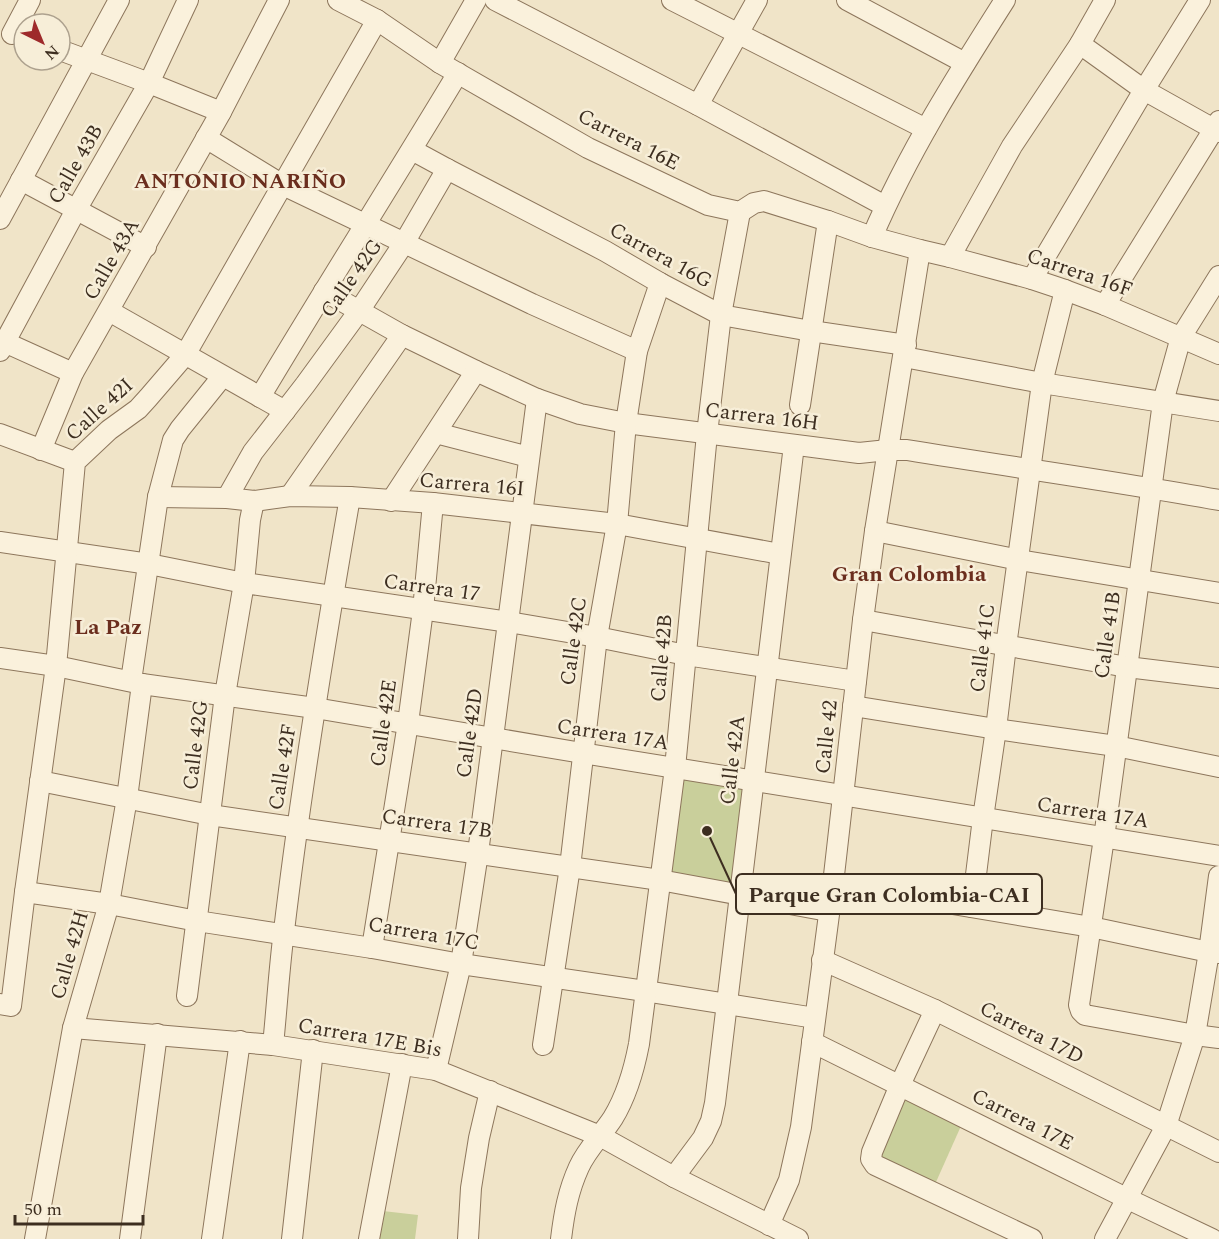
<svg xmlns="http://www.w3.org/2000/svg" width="1219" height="1239" viewBox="0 0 1219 1239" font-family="Spectral,serif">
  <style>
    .green { fill: #c9cf9b }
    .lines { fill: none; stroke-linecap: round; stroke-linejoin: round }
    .minor-casing { stroke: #8d765c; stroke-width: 22 }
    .minor { stroke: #faf1dc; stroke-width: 20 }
    .labels { text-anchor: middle; stroke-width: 5; stroke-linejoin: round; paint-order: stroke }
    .street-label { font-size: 21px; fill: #3d2e20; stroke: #f7eed8 }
    .neighbourhood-label { font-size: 22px; font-weight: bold; fill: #6b2e1e; stroke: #f7eed8 }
    .leader { fill: none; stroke: #3d2e20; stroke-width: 2 }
    .callout-dot { fill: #3d2e20; stroke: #f7eed8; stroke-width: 2 }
    .callout { fill: #f7eed8; stroke: #3d2e20; stroke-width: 2 }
    .callout-label { font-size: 22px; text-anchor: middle; font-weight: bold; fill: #3d2e20 }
  </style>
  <rect width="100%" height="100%" fill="#f0e4c8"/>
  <g class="green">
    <path d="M 675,768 L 753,781 L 739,894 L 660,880 Z"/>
    <path d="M 900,1085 L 965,1117 L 932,1191 L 872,1152 Z"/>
    <path d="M 374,1210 L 418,1215 L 415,1239 L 369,1239 Z"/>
  </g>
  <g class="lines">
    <g class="minor-casing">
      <g id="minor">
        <path d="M 338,0 L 377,20 L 440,63 L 588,148 L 708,205 L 740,212 L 754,203 L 764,201 L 828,221 L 872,237 L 920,250 L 950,257 L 1032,279 L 1065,290 L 1105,305 L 1219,354"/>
        <path d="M 495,0 L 698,105 L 885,206"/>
        <path d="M 672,0 L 926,129"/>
        <path d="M 847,0 L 965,63"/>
        <path d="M 12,34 L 30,0"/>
        <path d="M 1080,44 L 1144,90 L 1219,132"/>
        <path d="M 60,50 L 149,83 L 221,112"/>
        <path d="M 440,63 L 476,0"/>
        <path d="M 698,105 L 757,0"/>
        <path d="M 206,138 L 281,184 L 532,304 L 637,351"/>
        <path d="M 412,150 L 447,169 L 605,251 L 660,283 L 721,315 L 811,331 L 906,345"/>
        <path d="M 21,180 L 146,247"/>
        <path d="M 0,219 L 119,0"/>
        <path d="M 872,237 C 908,153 956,77 1005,0"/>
        <path d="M 950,257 L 1012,146 L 1080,44 L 1105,0"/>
        <path d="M 1219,276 L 1181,337 L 1163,402 L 1104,838 L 1079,1005 L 1081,1011 L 1085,1015 L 1195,1035 L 1219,1038"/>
        <path d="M 1032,279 L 1144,90 L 1200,0"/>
        <path d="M 324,291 L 402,335 L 476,371 L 537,399 L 580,414 L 626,423 L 859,453 L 888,450 L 907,450 C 1011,467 1115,481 1219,500"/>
        <path d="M 1105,305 L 1219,121"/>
        <path d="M 109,311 L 285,411"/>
        <path d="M 0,340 L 73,373"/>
        <path d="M 0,351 L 76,210 L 149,83 L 188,0"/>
        <path d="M 904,357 L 1042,383 L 1219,411"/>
        <path d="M 260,397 C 325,288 393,181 458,73"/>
        <path d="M 800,405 L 828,221"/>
        <path d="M 436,433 L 529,457"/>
        <path d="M 0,434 L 75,462"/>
        <path d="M 41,450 L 73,373 L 221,112 L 279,0"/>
        <path d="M 290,496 L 402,335"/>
        <path d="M 158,497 L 227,498 L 254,501 L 290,496 L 350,497 L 433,503 L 617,524 L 780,554"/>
        <path d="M 227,498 L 253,452 L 305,385 L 359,311 L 404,243 L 447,169"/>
        <path d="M 391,501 L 476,371"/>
        <path d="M 875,531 L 1019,560 L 1219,593"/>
        <path d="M 0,542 L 149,564 L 244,583 L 509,622 L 597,637 L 686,655 L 856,681"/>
        <path d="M 863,620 L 1127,667 L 1219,678"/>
        <path d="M 0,658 L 56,666 L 142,684 L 315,708 L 582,753 L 1219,856"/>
        <path d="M 131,681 L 158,497 L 173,440 L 180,429 L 222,377"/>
        <path d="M 853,706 L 996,729 L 1116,746 L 1219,767"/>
        <path d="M 40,781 L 210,815 L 660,880 L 828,911"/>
        <path d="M 833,884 L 1091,927 L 1209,952 L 1219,953"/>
        <path d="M 25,892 L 109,904 L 197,921 L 372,948 L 461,964 L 645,991 L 815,1018"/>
        <path d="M 972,907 L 983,818 L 996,729 L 1006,646 L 1042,383 L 1065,290"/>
        <path d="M 372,948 L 408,723 L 423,610 L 433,503"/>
        <path d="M 822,960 L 935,1010 L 1219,1152"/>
        <path d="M 187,996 L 225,695 L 244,583 L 250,520 L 254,501"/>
        <path d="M 0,1004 L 11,1006 L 25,892 L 56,666 L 75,462 L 109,430 L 138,409 L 148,398 L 185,355 L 377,20"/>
        <path d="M 935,1010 L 900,1085 L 872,1152 L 871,1159 L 875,1165 L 1032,1239"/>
        <path d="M 73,1028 L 273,1045 L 436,1070 L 600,1136 L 674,1177 L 798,1239"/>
        <path d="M 812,1042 L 1128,1199 L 1212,1239"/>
        <path d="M 273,1045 C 277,1007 279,969 284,931 C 301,786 325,641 350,497"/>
        <path d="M 543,1045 L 570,867 L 597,637 L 617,524 L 626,423 L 637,351 L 660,283"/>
        <path d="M 436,1070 L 461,964 L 478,853 L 537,399"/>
        <path d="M 674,1177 L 703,1138 L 711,1121 L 715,1103 L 794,445"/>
        <path d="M 769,1225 L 789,1180 L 801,1127 L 833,884 L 863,620 L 875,531 L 920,250"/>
        <path d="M 35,1239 L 73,1028 L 109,904 L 127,798 L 142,684"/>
        <path d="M 130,1239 L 157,1034"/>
        <path d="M 212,1239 L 240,1041"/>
        <path d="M 292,1239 L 313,1050"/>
        <path d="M 369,1239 L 402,1064"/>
        <path d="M 468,1239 L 471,1188 L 479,1138 L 490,1091"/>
        <path d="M 561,1239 C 564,1214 568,1191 579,1167 C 587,1149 602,1135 613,1118 C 627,1095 634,1070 639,1044 L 675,768 L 707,434 L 721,315 L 740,212"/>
        <path d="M 1105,1239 L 1166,1126 L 1195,1035 L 1209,952 L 1219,876"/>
      </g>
    </g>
    <use href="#minor" class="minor"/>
  </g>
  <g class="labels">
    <g class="street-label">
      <text transform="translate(629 139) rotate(27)" y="7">Carrera 16E</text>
      <text transform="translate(75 164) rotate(-60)" y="7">Calle 43B</text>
      <text transform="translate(661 255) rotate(29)" y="7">Carrera 16G</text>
      <text transform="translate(111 259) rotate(-60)" y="7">Calle 43A</text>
      <text transform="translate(1080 272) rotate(19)" y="7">Carrera 16F</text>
      <text transform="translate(351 278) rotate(-55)" y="7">Calle 42G</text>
      <text transform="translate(99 409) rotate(-42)" y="7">Calle 42I</text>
      <text transform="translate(762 416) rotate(7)" y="7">Carrera 16H</text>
      <text transform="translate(472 484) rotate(5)" y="7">Carrera 16I</text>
      <text transform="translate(432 587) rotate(8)" y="7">Carrera 17</text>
      <text transform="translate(1107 635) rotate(-82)" y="7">Calle 41B</text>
      <text transform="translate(573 641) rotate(-82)" y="7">Calle 42C</text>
      <text transform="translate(982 648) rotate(-83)" y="7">Calle 41C</text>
      <text transform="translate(661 658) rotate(-85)" y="7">Calle 42B</text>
      <text transform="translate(383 723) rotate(-82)" y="7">Calle 42E</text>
      <text transform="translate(469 733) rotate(-82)" y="7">Calle 42D</text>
      <text transform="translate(613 734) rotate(9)" y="7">Carrera 17A</text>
      <text transform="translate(826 737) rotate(-84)" y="7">Calle 42</text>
      <text transform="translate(195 745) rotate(-83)" y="7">Calle 42G</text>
      <text transform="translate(732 760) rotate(-83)" y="7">Calle 42A</text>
      <text transform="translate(282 767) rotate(-81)" y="7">Calle 42F</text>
      <text transform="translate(1093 812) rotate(9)" y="7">Carrera 17A</text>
      <text transform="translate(437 823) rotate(8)" y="7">Carrera 17B</text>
      <text transform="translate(424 933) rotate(10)" y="7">Carrera 17C</text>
      <text transform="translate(69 955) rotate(-74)" y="7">Calle 42H</text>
      <text transform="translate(1032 1032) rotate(27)" y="7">Carrera 17D</text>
      <text transform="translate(370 1037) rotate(10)" y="7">Carrera 17E Bis</text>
      <text transform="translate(1023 1119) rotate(27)" y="7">Carrera 17E</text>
    </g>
    <g class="neighbourhood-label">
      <text x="240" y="188">ANTONIO NARIÑO</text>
      <text x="909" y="581">Gran Colombia</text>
      <text x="108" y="634">La Paz</text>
    </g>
  </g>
  <path class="leader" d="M707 831L736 894"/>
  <circle class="callout-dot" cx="707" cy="831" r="6"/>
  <rect class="callout" x="736" y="874" width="306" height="40" rx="6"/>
  <g class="callout-label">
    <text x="889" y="902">Parque Gran Colombia-CAI</text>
  </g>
  <g transform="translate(42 42) rotate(137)"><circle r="28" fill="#f7eed8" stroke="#ada18e" stroke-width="1.5"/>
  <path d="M0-4.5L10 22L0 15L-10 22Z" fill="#9e2a2b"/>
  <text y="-9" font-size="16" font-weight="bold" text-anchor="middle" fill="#3d2e20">N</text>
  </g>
  <path d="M15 1215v9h128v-9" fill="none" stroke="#3d2e20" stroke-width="3"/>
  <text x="24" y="1215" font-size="18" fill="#3d2e20" stroke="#f7eed8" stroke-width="4.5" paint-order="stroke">50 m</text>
</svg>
